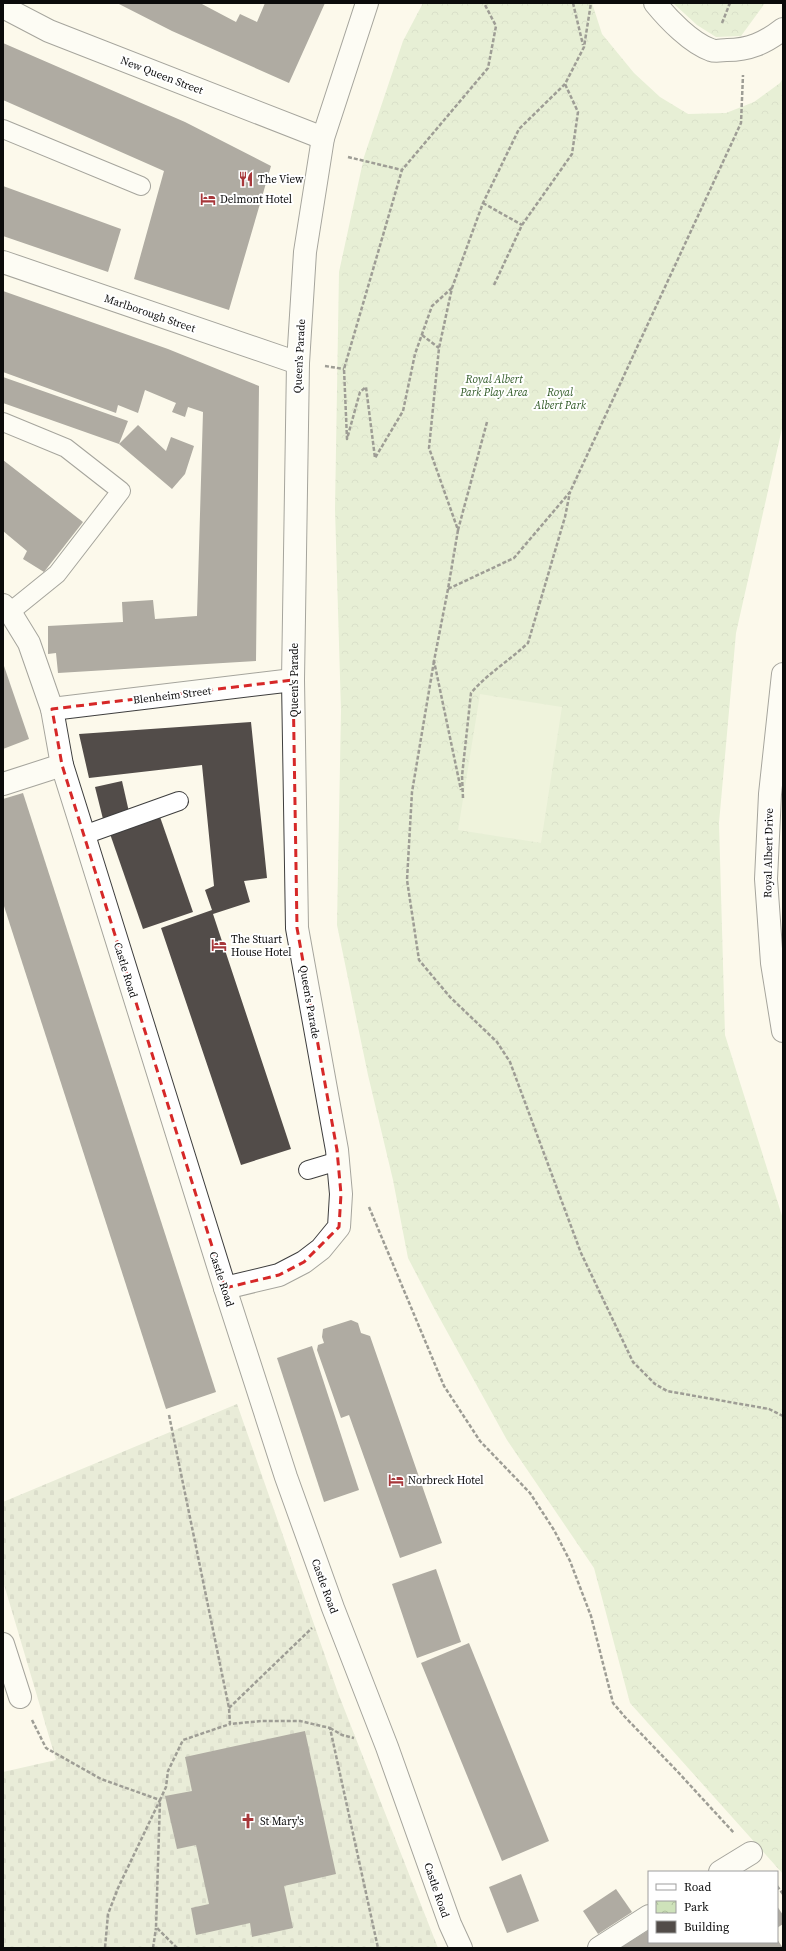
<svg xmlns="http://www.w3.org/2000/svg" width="786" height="1951" viewBox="0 0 786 1951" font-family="'Source Serif 4',serif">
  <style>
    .cemetery { fill: url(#cemetery-stones) }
    .park { fill: url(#park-crowns) }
    .pitch { fill: #dfeaca }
    .building { fill: #524c49 }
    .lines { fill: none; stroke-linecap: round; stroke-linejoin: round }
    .service-casing { stroke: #3e3e3e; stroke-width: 20 }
    .minor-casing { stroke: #3e3e3e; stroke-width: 24 }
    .tertiary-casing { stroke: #3e3e3e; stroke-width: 24 }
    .path { stroke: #2d2d2d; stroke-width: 2.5; stroke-dasharray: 4 2; stroke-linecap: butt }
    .service { stroke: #fff; stroke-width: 18 }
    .minor { stroke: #fff; stroke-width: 22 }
    .tertiary { stroke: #fff; stroke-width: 22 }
    .marked { fill: none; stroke: #d62828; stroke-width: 3; stroke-dasharray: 8 5; stroke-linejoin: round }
    .labels { text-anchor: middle; stroke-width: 4; stroke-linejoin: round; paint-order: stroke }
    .street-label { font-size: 11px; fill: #0b0b0b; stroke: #fff }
    .poi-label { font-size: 11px; fill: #0b0b0b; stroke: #fff; text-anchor: start }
    .park-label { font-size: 11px; font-style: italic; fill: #2f5925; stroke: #fff }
  </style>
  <defs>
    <pattern id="cemetery-stones" width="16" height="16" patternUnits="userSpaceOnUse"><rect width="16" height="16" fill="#d2dbc0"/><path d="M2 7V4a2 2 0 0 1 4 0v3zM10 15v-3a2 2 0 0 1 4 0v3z" fill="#b3bba4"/></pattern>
    <pattern id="park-crowns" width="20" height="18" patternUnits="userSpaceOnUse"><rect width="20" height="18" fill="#cee2ba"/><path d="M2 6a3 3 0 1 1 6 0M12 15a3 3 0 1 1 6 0" fill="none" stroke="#b0c19f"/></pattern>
  </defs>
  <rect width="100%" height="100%" fill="#fcf9eb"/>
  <path class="cemetery" d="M 237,1404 L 338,1693 L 438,1948 L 3,1948 L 3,1772 L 56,1760 L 3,1581 L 3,1502 Z"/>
  <g class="park">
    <path d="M 423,3 L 592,3 L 602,34 L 634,73 L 660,97 L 688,114 L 726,113 L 754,102 L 780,83 L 783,78 L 783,424 L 736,633 L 719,823 L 725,1035 L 783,1219 L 783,1874 L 630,1703 L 594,1568 L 507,1440 L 434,1308 L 408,1258 L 393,1180 L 368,1075 L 337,925 L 341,711 L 335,509 L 339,272 L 364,157 L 403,41 Z"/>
    <path d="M 673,3 L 765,3 L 741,36 L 716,37 L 697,25 Z"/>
  </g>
  <path class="pitch" d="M 480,694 L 562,707 L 541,843 L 458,830 Z"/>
  <g class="building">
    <path d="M 117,3 L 200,3 L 236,22 L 240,14 L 257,22 L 265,3 L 325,3 L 289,83 L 172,31 Z"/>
    <path d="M 3,43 L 185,122 L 271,166 L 229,310 L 134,279 L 164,171 L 3,100 Z"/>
    <path d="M 3,186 L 121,229 L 108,272 L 3,236 Z"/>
    <path d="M 3,291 L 168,349 L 259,386 L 256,661 L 58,673 L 56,653 L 48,654 L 48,626 L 123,622 L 122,602 L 153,600 L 155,619 L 197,616 L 203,412 L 188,407 L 185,417 L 172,412 L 176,403 L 145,390 L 138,413 L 118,405 L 116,413 L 3,372 Z"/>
    <path d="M 3,377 L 128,421 L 119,444 L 138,425 L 166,451 L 171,437 L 194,446 L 185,474 L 172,489 L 119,444 L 3,403 Z"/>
    <path d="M 3,460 L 83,522 L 44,572 L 23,559 L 27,551 L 3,531 Z"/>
    <path d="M 3,663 L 29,739 L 3,749 Z"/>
    <path d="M 251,722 L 267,878 L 244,881 L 250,902 L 213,914 L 291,1149 L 241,1165 L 161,928 L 212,910 L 205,890 L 214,886 L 202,765 L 89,778 L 79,734 Z"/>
    <path d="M 122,781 L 129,812 L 103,819 L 95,787 Z"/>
    <path d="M 23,793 L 216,1392 L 166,1409 L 3,903 L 3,799 Z"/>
    <path d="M 159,814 L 193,912 L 143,929 L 109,831 Z"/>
    <path d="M 351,1320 L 358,1323 L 361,1333 L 370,1336 L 442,1543 L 400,1558 L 349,1415 L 341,1418 L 317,1350 L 318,1345 L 324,1343 L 322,1337 L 323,1329 Z"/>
    <path d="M 312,1346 L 359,1490 L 324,1502 L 277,1358 Z"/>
    <path d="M 436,1569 L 461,1642 L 417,1658 L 392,1584 Z"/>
    <path d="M 469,1643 L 549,1841 L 502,1861 L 421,1663 Z"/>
    <path d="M 305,1731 L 336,1874 L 284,1886 L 293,1928 L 252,1937 L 250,1923 L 196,1935 L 191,1908 L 209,1904 L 196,1845 L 177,1849 L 165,1796 L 192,1791 L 185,1757 Z"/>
    <path d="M 521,1874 L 539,1921 L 507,1933 L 489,1887 Z"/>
    <path d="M 616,1889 L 632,1912 L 598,1934 L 583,1911 Z"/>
    <path d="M 777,1906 L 783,1915 L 783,1924 L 777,1928 Z"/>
    <path d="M 649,1930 L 649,1942 L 777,1942 L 777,1939 L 783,1948 L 620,1948 Z"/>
  </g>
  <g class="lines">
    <g class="service-casing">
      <g id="service">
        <path d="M 3,129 L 141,186"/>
        <path d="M 3,422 L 66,448 L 121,491 L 57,574 L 10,612"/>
        <path d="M 84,835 L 179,801"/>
        <path d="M 308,1170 L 338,1161"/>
      </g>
    </g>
    <g class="minor-casing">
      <g id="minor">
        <path d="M 655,3 C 668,19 691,43 711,50 C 716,52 722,50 727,50 C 749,50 765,43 783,29"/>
        <path d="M 3,7 L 49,31 L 323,138"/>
        <path d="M 3,262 L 298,363"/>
        <path d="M 3,605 L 10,612 L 29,643 L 52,709 L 62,765 L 84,835 L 225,1288 L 286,1477 L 333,1608 L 387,1747 L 450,1924 L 461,1948"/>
        <path d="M 52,709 L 293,680"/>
        <path d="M 3,784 L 62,765"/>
        <path d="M 225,1288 L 279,1275 L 304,1262 L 321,1249 L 339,1227 L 341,1194 L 337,1150 L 297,928 L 293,680 L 298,363 L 305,252 L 323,138 L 367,3"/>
        <path d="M 3,1644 L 20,1697"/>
        <path d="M 720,1872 L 751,1853"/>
        <path d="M 599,1948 L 649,1916"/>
      </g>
    </g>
    <g class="tertiary-casing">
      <path id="tertiary" d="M 783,674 L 770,794 L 766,879 L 772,963 L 783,1031"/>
    </g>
    <g class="path">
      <path d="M 573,3 L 583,45"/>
      <path d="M 722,23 L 730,3"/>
      <path d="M 348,157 L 402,170"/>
      <path d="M 483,203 L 522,225"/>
      <path d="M 494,285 L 522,225 L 572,154 L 578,112 L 565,84"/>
      <path d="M 452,288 L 432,306 L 415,354 L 403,411 L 375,458 L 366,387 L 360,392 L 347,439 L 344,369 L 402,170 L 488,68 L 496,26 L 484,3"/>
      <path d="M 422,335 L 439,348"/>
      <path d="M 325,366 L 344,369"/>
      <path d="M 487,422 L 458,530 L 429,448 L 439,348 L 452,288 L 483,203 L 519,129 L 565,84 L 584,47 L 591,3"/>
      <path d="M 458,530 L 448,589 L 514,558 L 570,492 L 741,123 L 743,75"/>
      <path d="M 448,589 L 434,661 L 461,790"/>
      <path d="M 434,661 L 412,792 L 407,880 L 419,960 L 450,997 L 497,1042 L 510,1062 L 581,1253 L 633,1362 L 655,1384 L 667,1391 L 769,1409 L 783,1416"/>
      <path d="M 463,798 L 462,776 L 471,693 C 487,674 510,660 528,643 L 565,517 L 570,492"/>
      <path d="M 369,1207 L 444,1386 L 480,1441 L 530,1493 L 554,1530 L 570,1561 L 591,1616 L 613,1703 L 625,1717 L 677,1771 L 734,1833"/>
      <path d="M 169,1415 L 229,1708 L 230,1724 L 262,1721 L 300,1721 L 330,1728 L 378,1948"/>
      <path d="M 229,1708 L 312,1628"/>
      <path d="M 32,1720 L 46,1748 L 101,1779 L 160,1800 L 118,1888 L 108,1914 L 105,1948"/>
      <path d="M 330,1728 L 342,1735 L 354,1738"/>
      <path d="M 777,1886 L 783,1894"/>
      <path d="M 153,1948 L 156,1928"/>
      <path d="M 177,1948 L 156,1927 L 160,1800 L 166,1787 L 168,1771 L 183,1740 L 230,1724"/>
    </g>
    <use href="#service" class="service"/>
    <use href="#minor" class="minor"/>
    <use href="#tertiary" class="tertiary"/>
  </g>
  <path d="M0 0H786V1951H0ZM 293,680 L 297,928 L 337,1150 L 341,1194 L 339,1227 L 304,1262 L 279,1275 L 225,1288 L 62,765 L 52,709 Z" fill="#fcf9eb" fill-opacity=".55" fill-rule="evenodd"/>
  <path class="marked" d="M 293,680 L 297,928 L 337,1150 L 341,1194 L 339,1227 L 304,1262 L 279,1275 L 225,1288 L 62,765 L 52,709 Z"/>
  <defs>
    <g id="restaurant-bare" transform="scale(1.2)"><path d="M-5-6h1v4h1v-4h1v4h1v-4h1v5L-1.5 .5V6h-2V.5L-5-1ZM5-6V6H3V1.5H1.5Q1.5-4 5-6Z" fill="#a7373a" stroke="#fff" stroke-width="2.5" paint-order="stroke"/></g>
    <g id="hotel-bare" transform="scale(1.2)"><path d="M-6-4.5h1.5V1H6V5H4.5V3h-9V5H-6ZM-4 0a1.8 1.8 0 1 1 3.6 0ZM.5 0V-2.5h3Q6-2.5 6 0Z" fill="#a7373a" stroke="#fff" stroke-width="2.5" paint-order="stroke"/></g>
    <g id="church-bare" transform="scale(1.2)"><path d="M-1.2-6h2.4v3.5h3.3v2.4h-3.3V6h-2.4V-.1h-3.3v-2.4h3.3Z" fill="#a7373a" stroke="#fff" stroke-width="2.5" paint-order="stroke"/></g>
  </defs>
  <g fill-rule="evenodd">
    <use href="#restaurant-bare" x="246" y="179"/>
    <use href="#hotel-bare" x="208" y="199"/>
    <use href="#hotel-bare" x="219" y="945"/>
    <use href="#hotel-bare" x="396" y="1480"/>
    <use href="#church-bare" x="248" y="1821"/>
  </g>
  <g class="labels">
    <g class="street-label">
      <text transform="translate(162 75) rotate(21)" y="4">New Queen Street</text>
      <text transform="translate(150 313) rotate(19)" y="4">Marlborough Street</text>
      <text transform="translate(299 356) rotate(-87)" y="4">Queen's Parade</text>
      <text transform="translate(294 680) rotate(-90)" y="4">Queen's Parade</text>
      <text transform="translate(172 695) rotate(-7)" y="4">Blenheim Street</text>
      <text transform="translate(768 853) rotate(-89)" y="4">Royal Albert Drive</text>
      <text transform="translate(126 970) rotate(73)" y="4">Castle Road</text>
      <text transform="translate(310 1002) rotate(80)" y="4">Queen's Parade</text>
      <text transform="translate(222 1279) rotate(72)" y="4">Castle Road</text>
      <text transform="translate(325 1586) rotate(70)" y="4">Castle Road</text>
      <text transform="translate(437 1890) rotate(71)" y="4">Castle Road</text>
    </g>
    <g class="poi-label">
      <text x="258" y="183">The View</text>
      <text x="220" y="203">Delmont Hotel</text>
      <text x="231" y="943">The Stuart<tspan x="231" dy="13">House Hotel</tspan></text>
      <text x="408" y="1484">Norbreck Hotel</text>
      <text x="260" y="1825">St Mary's</text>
    </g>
    <g class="park-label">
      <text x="494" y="383">Royal Albert<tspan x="494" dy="13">Park Play Area</tspan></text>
      <text x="560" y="396">Royal<tspan x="560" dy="13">Albert Park</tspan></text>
    </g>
  </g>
  <rect width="786" height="1951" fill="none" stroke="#0b0b0b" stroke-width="8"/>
  <rect x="648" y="1871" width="130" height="72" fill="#ffffff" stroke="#9d9d9d"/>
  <rect x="656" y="1884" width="20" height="6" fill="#ffffff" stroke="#9d9d9d"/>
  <text x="684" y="1891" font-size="12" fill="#0b0b0b">Road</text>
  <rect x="656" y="1901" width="20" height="12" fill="url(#park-crowns)" stroke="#9d9d9d"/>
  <text x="684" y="1911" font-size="12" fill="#0b0b0b">Park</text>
  <rect x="656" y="1921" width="20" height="12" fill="#524c49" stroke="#9d9d9d"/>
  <text x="684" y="1931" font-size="12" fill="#0b0b0b">Building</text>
</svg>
